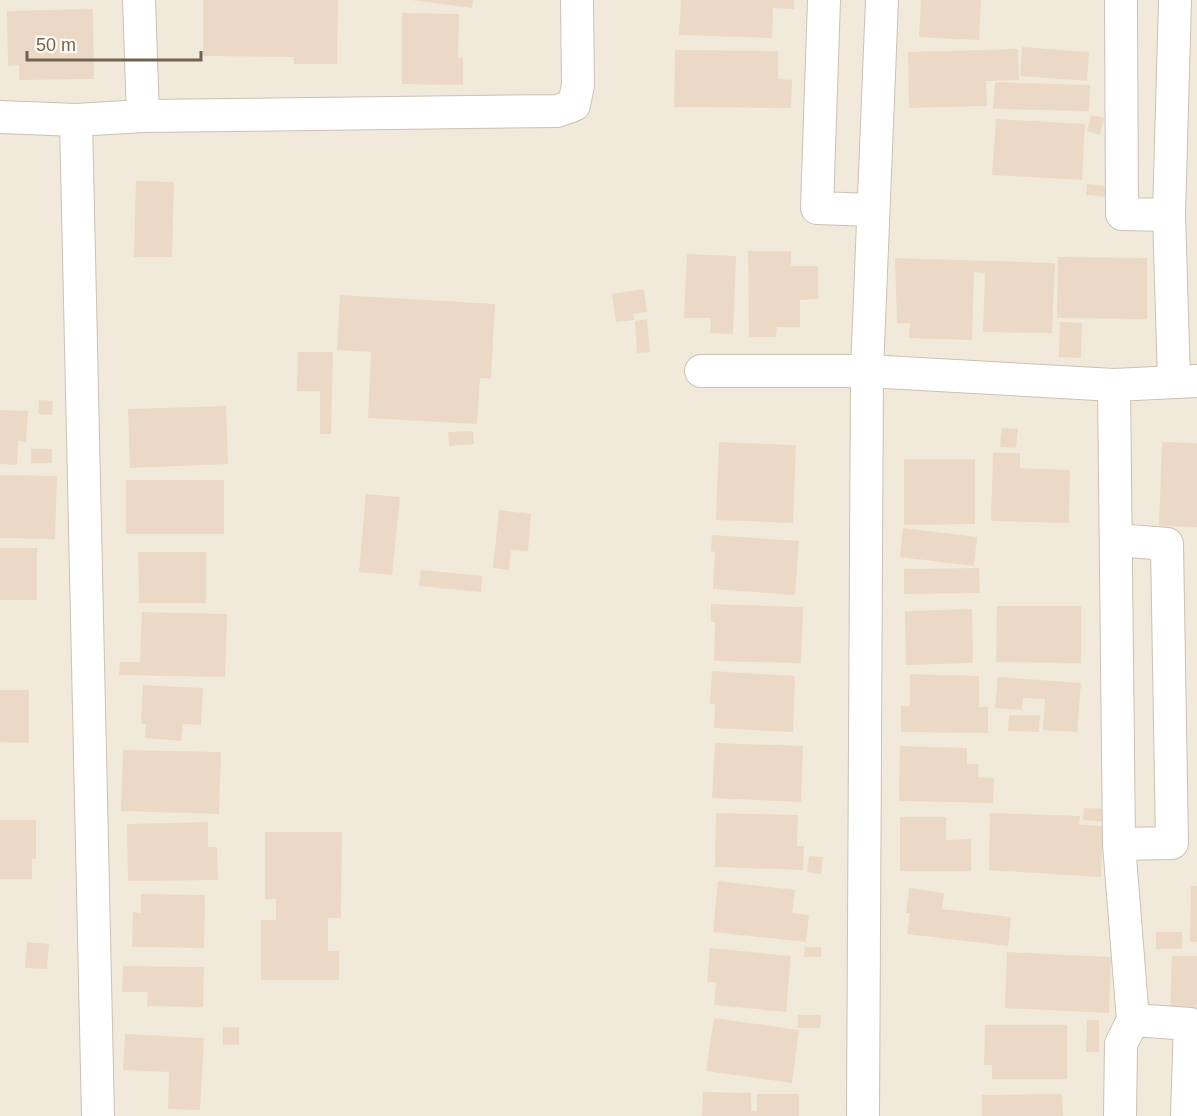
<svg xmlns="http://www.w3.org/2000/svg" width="1197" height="1116" viewBox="0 0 1197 1116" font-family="Arial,sans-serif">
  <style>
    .residential { fill: #f1eadb }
    .building { fill: #ebd9c5 }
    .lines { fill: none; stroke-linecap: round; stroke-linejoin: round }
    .minor-casing { stroke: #ccc1b3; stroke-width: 34 }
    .minor { stroke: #fff; stroke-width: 32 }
  </style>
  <rect width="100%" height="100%" fill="#fbf7ec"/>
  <rect class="residential" x="0" y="0" width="1197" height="1116"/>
  <g class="building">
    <path d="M 203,0 L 338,0 L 337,64 L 294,64 L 294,57 L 203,56 Z"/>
    <path d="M 411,0 L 473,0 L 472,8 Z"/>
    <path d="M 681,0 L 794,0 L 794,9 L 773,8 L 772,38 L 679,35 Z"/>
    <path d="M 921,0 L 981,0 L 979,40 L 919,37 Z"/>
    <path d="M 93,9 L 94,79 L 19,80 L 19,65 L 8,66 L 7,11 Z"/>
    <path d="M 402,13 L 459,14 L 458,58 L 463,58 L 463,85 L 402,84 Z"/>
    <path d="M 1022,47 L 1089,52 L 1087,81 L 1020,76 Z"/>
    <path d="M 1018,49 L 1019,80 L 986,81 L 987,106 L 909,108 L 908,52 Z"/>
    <path d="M 675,50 L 778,51 L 778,79 L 792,80 L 791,108 L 674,107 Z"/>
    <path d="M 995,82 L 1090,85 L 1089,111 L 993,109 Z"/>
    <path d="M 1091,115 L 1104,118 L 1100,135 L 1087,131 Z"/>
    <path d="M 996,119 L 1085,124 L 1082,180 L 992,175 Z"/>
    <path d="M 136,181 L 174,182 L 172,257 L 134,257 Z"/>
    <path d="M 1087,184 L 1107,186 L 1106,197 L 1086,195 Z"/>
    <path d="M 748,251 L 791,251 L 791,266 L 818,266 L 818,299 L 800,300 L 800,327 L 777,327 L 776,337 L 749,337 Z"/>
    <path d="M 687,254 L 736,256 L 733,334 L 710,333 L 711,318 L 684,318 Z"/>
    <path d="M 1058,257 L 1147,258 L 1147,319 L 1057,318 Z"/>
    <path d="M 895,258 L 1055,263 L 1052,333 L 983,332 L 985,273 L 974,272 L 972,340 L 909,338 L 910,323 L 897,323 Z"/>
    <path d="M 644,289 L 647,312 L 633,314 L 634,320 L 616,322 L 612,294 Z"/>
    <path d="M 340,295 L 495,304 L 491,379 L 480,378 L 477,424 L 368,418 L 371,352 L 337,350 Z"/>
    <path d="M 647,319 L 650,352 L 637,353 L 635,321 Z"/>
    <path d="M 1060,322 L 1082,323 L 1081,358 L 1059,357 Z"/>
    <path d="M 298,352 L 333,352 L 331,434 L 320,434 L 320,391 L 297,391 Z"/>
    <path d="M 39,400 L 53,401 L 52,415 L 38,414 Z"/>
    <path d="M 226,406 L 228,464 L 130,468 L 128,409 Z"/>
    <path d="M 0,410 L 28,411 L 26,442 L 18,441 L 17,465 L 0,464 Z"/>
    <path d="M 1002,428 L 1018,429 L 1016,448 L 1000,447 Z"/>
    <path d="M 473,431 L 474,444 L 449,446 L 448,432 Z"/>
    <path d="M 719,442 L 796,445 L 793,523 L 716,520 Z"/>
    <path d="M 1162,442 L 1197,443 L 1197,527 L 1159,526 Z"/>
    <rect x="31" y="449" width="21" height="14"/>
    <path d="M 993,453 L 1020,453 L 1020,468 L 1070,470 L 1069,523 L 991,521 Z"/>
    <path d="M 904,459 L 975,459 L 975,524 L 904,525 Z"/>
    <path d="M 0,475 L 57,476 L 55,539 L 0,538 Z"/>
    <rect x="126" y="480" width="98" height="54"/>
    <path d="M 366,494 L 400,497 L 392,575 L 359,572 Z"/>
    <path d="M 499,510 L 531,514 L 528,551 L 511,550 L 509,570 L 493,568 Z"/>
    <path d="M 903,528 L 977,537 L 974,566 L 900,557 Z"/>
    <path d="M 712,535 L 799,541 L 795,595 L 713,589 L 715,552 L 711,551 Z"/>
    <rect x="0" y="548" width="37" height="52"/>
    <path d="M 138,552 L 206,552 L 206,603 L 139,603 Z"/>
    <path d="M 979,568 L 980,593 L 904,594 L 904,569 Z"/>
    <path d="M 421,570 L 482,576 L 481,592 L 419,586 Z"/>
    <path d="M 711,604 L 803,607 L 801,663 L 714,661 L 715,622 L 711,622 Z"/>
    <path d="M 997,606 L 1081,606 L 1081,663 L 996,662 Z"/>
    <path d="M 972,609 L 973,663 L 906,665 L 905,611 Z"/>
    <path d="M 142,612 L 227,614 L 225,677 L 119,675 L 120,662 L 140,662 Z"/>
    <path d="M 712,671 L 795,676 L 793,732 L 714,728 L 715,704 L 710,704 Z"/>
    <path d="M 910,674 L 979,676 L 979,707 L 988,707 L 988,733 L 901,732 L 901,706 L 910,706 Z"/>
    <path d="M 998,677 L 1081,683 L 1077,732 L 1043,730 L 1045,699 L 1023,698 L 1022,710 L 995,708 Z"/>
    <path d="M 143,685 L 203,688 L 201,725 L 183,724 L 181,741 L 145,738 L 146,724 L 141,724 Z"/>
    <path d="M 0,690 L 29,690 L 29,743 L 0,742 Z"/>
    <path d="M 1009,715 L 1040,715 L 1039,732 L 1008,731 Z"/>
    <path d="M 715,743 L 803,746 L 801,802 L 712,798 Z"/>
    <path d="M 900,746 L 967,748 L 967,764 L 979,764 L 978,777 L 994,778 L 993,803 L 899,801 Z"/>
    <path d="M 123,750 L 221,752 L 219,814 L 121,811 Z"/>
    <path d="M 1084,808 L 1107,809 L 1106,822 L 1083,820 Z"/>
    <path d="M 716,813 L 798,815 L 797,846 L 804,846 L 803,870 L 715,867 Z"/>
    <path d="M 990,813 L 1080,816 L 1079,825 L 1103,826 L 1101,877 L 989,870 Z"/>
    <path d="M 900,817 L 946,817 L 946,840 L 971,839 L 971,871 L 900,871 Z"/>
    <path d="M 0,820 L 36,820 L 36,859 L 32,859 L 32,879 L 0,879 Z"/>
    <path d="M 208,822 L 208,847 L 217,847 L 218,880 L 128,881 L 127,824 Z"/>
    <path d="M 265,832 L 342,832 L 341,918 L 328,918 L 328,951 L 339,951 L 339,980 L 261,980 L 261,920 L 276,920 L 276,899 L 265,899 Z"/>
    <path d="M 809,856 L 823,857 L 821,874 L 807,872 Z"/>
    <path d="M 718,881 L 795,890 L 792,913 L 809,915 L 806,942 L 713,932 Z"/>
    <path d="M 1191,886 L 1197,886 L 1197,942 L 1190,942 Z"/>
    <path d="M 909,888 L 944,893 L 942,909 L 1011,917 L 1008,946 L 907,934 L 910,913 L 906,913 Z"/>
    <path d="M 141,894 L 205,895 L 204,948 L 132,947 L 133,912 L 141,913 Z"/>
    <rect x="1156" y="932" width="26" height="17"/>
    <path d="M 27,942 L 49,944 L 47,969 L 25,968 Z"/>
    <path d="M 805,947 L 821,947 L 821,957 L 804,957 Z"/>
    <path d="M 710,948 L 791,956 L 786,1012 L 714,1005 L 716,983 L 707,982 Z"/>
    <path d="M 1007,952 L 1111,957 L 1109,1013 L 1005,1008 Z"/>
    <path d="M 1172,956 L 1197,956 L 1197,1012 L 1170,1012 Z"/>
    <path d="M 123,966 L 204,967 L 203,1007 L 147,1006 L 148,992 L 122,992 Z"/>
    <path d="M 798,1015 L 821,1015 L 820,1028 L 798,1028 Z"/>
    <path d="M 714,1018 L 799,1030 L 792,1083 L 706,1071 Z"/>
    <path d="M 1087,1020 L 1099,1020 L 1099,1052 L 1086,1052 Z"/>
    <path d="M 985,1025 L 1067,1025 L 1067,1079 L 992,1079 L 992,1065 L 984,1065 Z"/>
    <rect x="223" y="1027" width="16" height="18"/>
    <path d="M 125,1034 L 204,1038 L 200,1110 L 168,1109 L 169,1072 L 123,1070 Z"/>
    <path d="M 703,1092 L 751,1093 L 751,1111 L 757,1111 L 757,1094 L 799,1094 L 799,1116 L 702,1116 Z"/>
    <path d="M 1062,1094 L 1063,1116 L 982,1116 L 982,1095 Z"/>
  </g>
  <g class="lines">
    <g class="minor-casing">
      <g id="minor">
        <path d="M 824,0 L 817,208 L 873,210"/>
        <path d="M 1121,0 L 1122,214 L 1169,215"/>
        <path d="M 143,116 L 557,111 L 574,105 L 578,85 L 577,0"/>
        <path d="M 0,117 L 76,120 L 98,1116"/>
        <path d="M 76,120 L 143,116 L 139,0"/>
        <path d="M 701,371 L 867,371 L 1114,385 L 1197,381"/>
        <path d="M 1174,380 L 1169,215 L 1175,0"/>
        <path d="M 1114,385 L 1119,844 L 1172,843 L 1167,544 L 1117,540"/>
        <path d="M 1119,844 L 1133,1020"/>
        <path d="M 863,1116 L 867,371 L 882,0"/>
        <path d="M 1120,1116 L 1121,1044 L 1133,1020 L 1190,1024 L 1187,1116"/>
      </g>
    </g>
    <use href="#minor" class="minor"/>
  </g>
  <path d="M27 51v9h174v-9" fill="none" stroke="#746251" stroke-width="3"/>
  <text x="36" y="51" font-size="18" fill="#746251" stroke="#fdfbf3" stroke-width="4.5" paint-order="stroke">50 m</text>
</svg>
